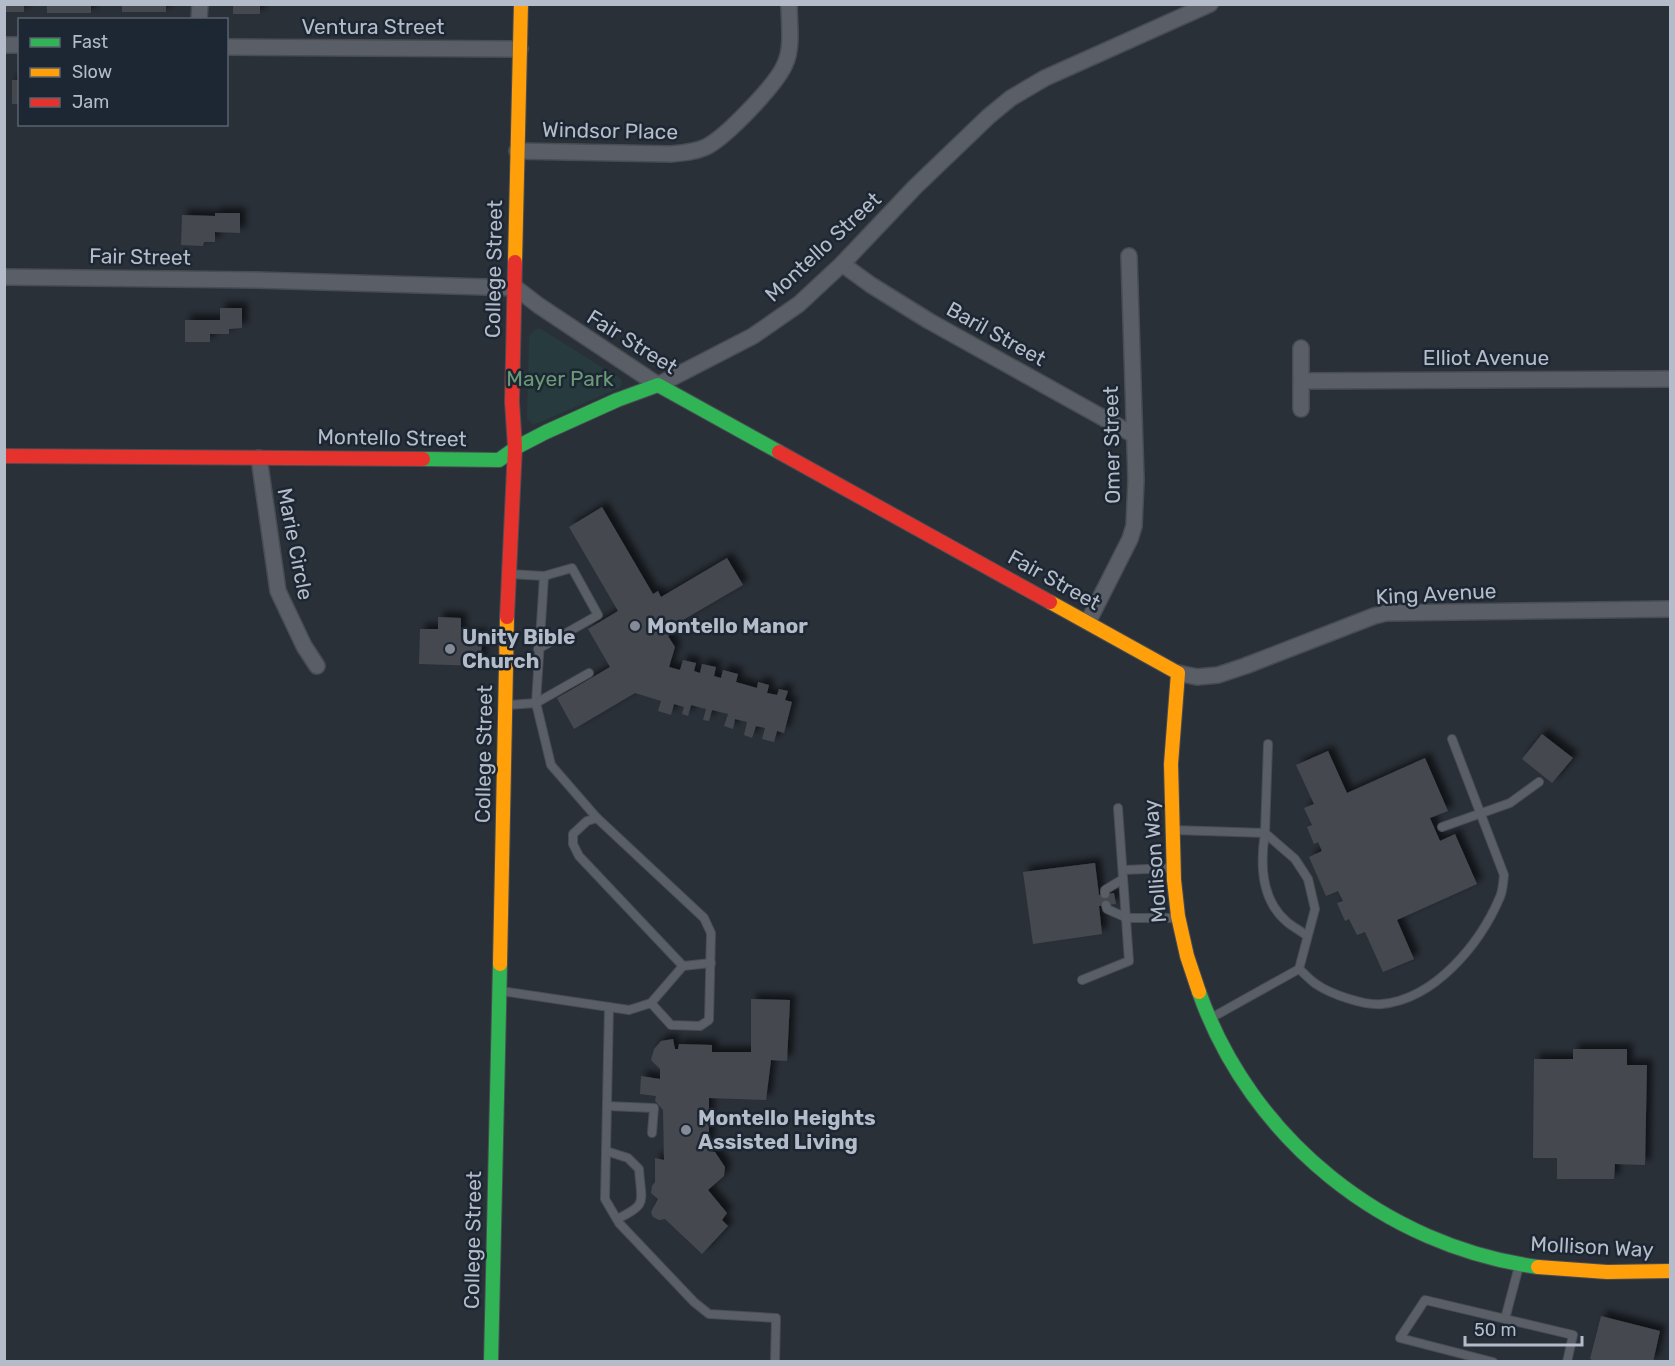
<svg xmlns="http://www.w3.org/2000/svg" width="1675" height="1366" viewBox="0 0 1675 1366" font-family="Rubik,sans-serif">
  <style>
    .green { fill: #273a3e }
    .building { fill: #444950; filter: url(#shadow) }
    .lines { fill: none; stroke-linecap: round; stroke-linejoin: round }
    .lane-casing { stroke: #484c53; stroke-width: 10 }
    .street-casing { stroke: #484c53; stroke-width: 18 }
    .fast-casing { stroke: #484c53; stroke-width: 16 }
    .slow-casing { stroke: #484c53; stroke-width: 16 }
    .jam-casing { stroke: #484c53; stroke-width: 16 }
    .lane { stroke: #5a5e66; stroke-width: 8 }
    .street { stroke: #5a5e66; stroke-width: 15 }
    .fast { stroke: #30b455; stroke-width: 14 }
    .slow { stroke: #ff9f0a; stroke-width: 14 }
    .jam { stroke: #e5322d; stroke-width: 14 }
    .poi-dot { fill: #848b96; stroke: #1d2633; stroke-width: 2 }
    .labels { text-anchor: middle; stroke-width: 5; stroke-linejoin: round; paint-order: stroke }
    .street-label { font-size: 21px; fill: #b4bcc9; stroke: #1d2633 }
    .park-label { font-size: 21px; fill: #6b9a76; stroke: #1d2633 }
    .poi-label { font-size: 21px; font-weight: bold; fill: #b4bcc9; stroke: #1d2633; text-anchor: start }
  </style>
  <defs>
    <filter id="shadow"><feDropShadow dx="5.5" dy="-5.5" stdDeviation="3" flood-color="#0009"/></filter>
  </defs>
  <rect width="100%" height="100%" fill="#2a3038"/>
  <path class="green" d="M 536,329 L 541,329 L 621,379 L 622,384 L 619,388 L 543,421 L 533,425 L 527,418 L 529,336 Z"/>
  <g class="building">
    <rect x="5" y="4" width="19" height="8"/>
    <rect x="47" y="4" width="44" height="9"/>
    <rect x="122" y="4" width="44" height="8"/>
    <rect x="233" y="4" width="27" height="10"/>
    <rect x="12" y="80" width="8" height="24"/>
    <path d="M 215,213 L 240,213 L 240,233 L 215,232 L 215,242 L 204,242 L 203,246 L 181,245 L 182,215 L 215,216 Z"/>
    <path d="M 220,308 L 242,308 L 242,328 L 229,329 L 229,334 L 210,334 L 210,342 L 185,342 L 185,320 L 220,320 Z"/>
    <path d="M 602,507 L 653,594 L 658,591 L 661,597 L 727,558 L 743,585 L 676,624 L 679,629 L 668,636 L 675,647 L 669,667 L 680,670 L 683,660 L 696,663 L 694,671 L 700,673 L 702,664 L 716,667 L 714,676 L 721,678 L 723,670 L 738,674 L 736,682 L 757,688 L 758,682 L 769,685 L 767,693 L 777,695 L 779,689 L 788,691 L 785,700 L 792,702 L 784,733 L 777,731 L 774,742 L 762,739 L 765,728 L 756,726 L 752,738 L 744,735 L 747,722 L 735,719 L 733,729 L 724,726 L 728,714 L 712,710 L 709,721 L 703,720 L 706,709 L 691,705 L 688,716 L 682,714 L 684,707 L 674,704 L 671,715 L 658,711 L 661,701 L 635,693 L 574,729 L 557,698 L 610,667 L 588,629 L 618,611 L 569,527 Z"/>
    <path d="M 438,617 L 461,618 L 461,634 L 482,634 L 481,666 L 419,664 L 420,629 L 438,629 Z"/>
    <path d="M 1542,734 L 1573,758 L 1552,783 L 1522,759 Z"/>
    <path d="M 1328,751 L 1347,793 L 1425,758 L 1448,811 L 1430,818 L 1440,841 L 1455,834 L 1477,884 L 1397,920 L 1414,959 L 1383,972 L 1365,932 L 1357,935 L 1349,919 L 1345,921 L 1337,903 L 1343,901 L 1338,891 L 1326,896 L 1309,857 L 1322,851 L 1318,842 L 1314,844 L 1307,827 L 1312,825 L 1304,808 L 1314,804 L 1296,765 Z"/>
    <path d="M 1095,863 L 1099,895 L 1114,893 L 1116,904 L 1099,906 L 1102,934 L 1033,944 L 1023,872 Z"/>
    <path d="M 751,999 L 790,1000 L 787,1061 L 771,1060 L 766,1100 L 709,1098 L 709,1151 L 715,1152 L 725,1167 L 724,1176 L 708,1190 L 727,1213 L 722,1220 L 728,1226 L 702,1254 L 665,1219 L 659,1220 L 653,1217 L 651,1212 L 658,1199 L 651,1193 L 652,1186 L 655,1182 L 655,1158 L 664,1160 L 663,1110 L 655,1101 L 656,1096 L 640,1094 L 641,1076 L 660,1079 L 660,1069 L 651,1060 L 654,1049 L 661,1041 L 673,1039 L 675,1049 L 678,1049 L 679,1044 L 712,1045 L 712,1052 L 751,1052 Z"/>
    <path d="M 1573,1049 L 1627,1049 L 1627,1065 L 1647,1065 L 1645,1165 L 1615,1164 L 1614,1179 L 1557,1179 L 1557,1158 L 1533,1158 L 1534,1059 L 1573,1059 Z"/>
    <path d="M 1601,1316 L 1660,1331 L 1653,1362 L 1597,1362 L 1590,1359 Z"/>
  </g>
  <g class="lines">
    <g class="lane-casing">
      <g id="lane">
        <path d="M 510,574 L 544,576 L 536,703"/>
        <path d="M 538,649 L 598,615 L 572,568 L 544,576"/>
        <path d="M 536,703 L 589,673"/>
        <path d="M 507,705 L 536,703 L 551,765 L 597,818"/>
        <path d="M 1442,827 L 1510,803 L 1539,782"/>
        <path d="M 1174,830 L 1265,833 L 1268,744"/>
        <path d="M 1265,833 L 1295,859 L 1308,879 L 1315,909 L 1299,969 C 1305,974 1310,980 1316,984 C 1330,994 1365,1006 1382,1004 C 1435,999 1480,944 1500,897 C 1503,890 1503,882 1504,875 L 1452,739"/>
        <path d="M 1265,833 C 1260,864 1261,900 1287,922 C 1293,927 1301,931 1307,936"/>
        <path d="M 1123,870 L 1172,868"/>
        <path d="M 1105,894 L 1105,890 L 1123,879"/>
        <path d="M 1106,905 L 1107,909 L 1127,918 L 1177,918"/>
        <path d="M 683,966 L 711,963"/>
        <path d="M 1082,980 L 1129,961 L 1118,808"/>
        <path d="M 501,991 L 609,1007 L 605,1199 L 619,1223 L 694,1302 L 709,1314 L 776,1318 L 775,1362"/>
        <path d="M 609,1007 L 629,1010 L 651,1003 L 671,1025 L 700,1026 L 709,1020 L 711,933 L 704,918 L 597,818 L 587,821 L 573,834 L 573,844 L 579,856 L 683,966 L 651,1003"/>
        <path d="M 1211,1018 L 1299,969"/>
        <path d="M 607,1106 L 654,1108 L 652,1133"/>
        <path d="M 606,1151 L 628,1158 L 639,1169 C 641,1202 649,1204 617,1219"/>
        <path d="M 1505,1319 L 1519,1266"/>
        <path d="M 1493,1362 L 1400,1338 L 1425,1300 L 1573,1335 L 1567,1362"/>
      </g>
    </g>
    <g class="street-casing">
      <g id="street">
        <path d="M 199,20 L 200,4"/>
        <path d="M 4,45 L 20,45"/>
        <path d="M 226,47 L 520,49"/>
        <path d="M 517,151 L 671,154 C 683,153 695,152 706,147 C 726,137 777,84 785,64 C 793,47 789,23 789,4"/>
        <path d="M 842,264 L 871,285 L 929,321 L 1134,435"/>
        <path d="M 4,277 L 257,280 L 516,288 L 538,305 L 658,385 L 753,336 L 799,304 L 842,264 L 915,187 L 989,116 L 1011,98 L 1045,78 L 1210,4"/>
        <path d="M 1301,348 L 1301,409"/>
        <path d="M 1302,381 L 1670,379"/>
        <path d="M 259,458 L 278,591 L 304,646 L 317,666"/>
        <path d="M 1088,622 L 1130,539 L 1134,526 L 1136,480 L 1129,256"/>
        <path d="M 1178,673 L 1197,677 L 1218,675 L 1245,666 L 1374,616 L 1386,613 L 1670,609"/>
      </g>
    </g>
    <g class="fast-casing">
      <g id="fast">
        <path d="M 423,459 L 499,460 L 517,447 L 546,432 L 617,400 L 658,385 L 779,452"/>
        <path d="M 1199,992 C 1251,1139 1384,1246 1538,1267"/>
        <path d="M 491,1362 L 500,964"/>
      </g>
    </g>
    <g class="slow-casing">
      <g id="slow">
        <path d="M 515,262 L 521,4"/>
        <path d="M 1050,602 L 1178,673 L 1171,764 L 1174,880 L 1178,916 L 1187,956 L 1199,992"/>
        <path d="M 500,964 L 507,617"/>
        <path d="M 1538,1267 L 1607,1272 L 1670,1271"/>
      </g>
    </g>
    <g class="jam-casing">
      <g id="jam">
        <path d="M 779,452 L 1050,602"/>
        <path d="M 4,456 L 423,459"/>
        <path d="M 507,617 L 515,447 L 512,402 L 515,262"/>
      </g>
    </g>
    <use href="#lane" class="lane"/>
    <use href="#street" class="street"/>
    <use href="#fast" class="fast"/>
    <use href="#slow" class="slow"/>
    <use href="#jam" class="jam"/>
  </g>
  <g class="poi-dot">
    <circle cx="635" cy="626" r="6"/>
    <circle cx="450" cy="649" r="6"/>
    <circle cx="686" cy="1130" r="6"/>
  </g>
  <g class="labels">
    <g class="street-label">
      <text x="373" y="34">Ventura Street</text>
      <text transform="translate(610 131) rotate(1)" y="7">Windsor Place</text>
      <text transform="translate(823 247) rotate(-43)" y="7">Montello Street</text>
      <text transform="translate(140 257) rotate(1)" y="7">Fair Street</text>
      <text transform="translate(494 269) rotate(-89)" y="7">College Street</text>
      <text transform="translate(996 334) rotate(29)" y="7">Baril Street</text>
      <text transform="translate(632 342) rotate(32)" y="7">Fair Street</text>
      <text x="1486" y="365">Elliot Avenue</text>
      <text transform="translate(392 438) rotate(1)" y="7">Montello Street</text>
      <text transform="translate(1112 445) rotate(-91)" y="7">Omer Street</text>
      <text transform="translate(295 544) rotate(79)" y="7">Marie Circle</text>
      <text transform="translate(1054 580) rotate(29)" y="7">Fair Street</text>
      <text transform="translate(1436 594) rotate(-3)" y="7">King Avenue</text>
      <text transform="translate(484 754) rotate(-89)" y="7">College Street</text>
      <text transform="translate(1155 861) rotate(-94)" y="7">Mollison Way</text>
      <text transform="translate(473 1240) rotate(-89)" y="7">College Street</text>
      <text transform="translate(1592 1247) rotate(3)" y="7">Mollison Way</text>
    </g>
    <g class="park-label">
      <text x="560" y="386">Mayer Park</text>
    </g>
    <g class="poi-label">
      <text x="647" y="633">Montello Manor</text>
      <text x="462" y="644">Unity Bible<tspan x="462" dy="24">Church</tspan></text>
      <text x="698" y="1125">Montello Heights<tspan x="698" dy="24">Assisted Living</tspan></text>
    </g>
  </g>
  <rect width="1675" height="1366" fill="none" stroke="#b4bcc9" stroke-width="12"/>
  <rect x="18" y="18" width="210" height="108" fill="#1d2633" stroke="#59626f" stroke-width="1.5"/>
  <rect x="30" y="38" width="30" height="9" fill="#30b455" stroke="#59626f" stroke-width="1.5"/>
  <text x="72" y="48" font-size="18" fill="#b4bcc9">Fast</text>
  <rect x="30" y="68" width="30" height="9" fill="#ff9f0a" stroke="#59626f" stroke-width="1.5"/>
  <text x="72" y="78" font-size="18" fill="#b4bcc9">Slow</text>
  <rect x="30" y="98" width="30" height="9" fill="#e5322d" stroke="#59626f" stroke-width="1.5"/>
  <text x="72" y="108" font-size="18" fill="#b4bcc9">Jam</text>
  <path d="M1465 1336v9h117v-9" fill="none" stroke="#b4bcc9" stroke-width="3"/>
  <text x="1474" y="1336" font-size="18" fill="#b4bcc9" stroke="#1d2633" stroke-width="4.5" paint-order="stroke">50 m</text>
</svg>
